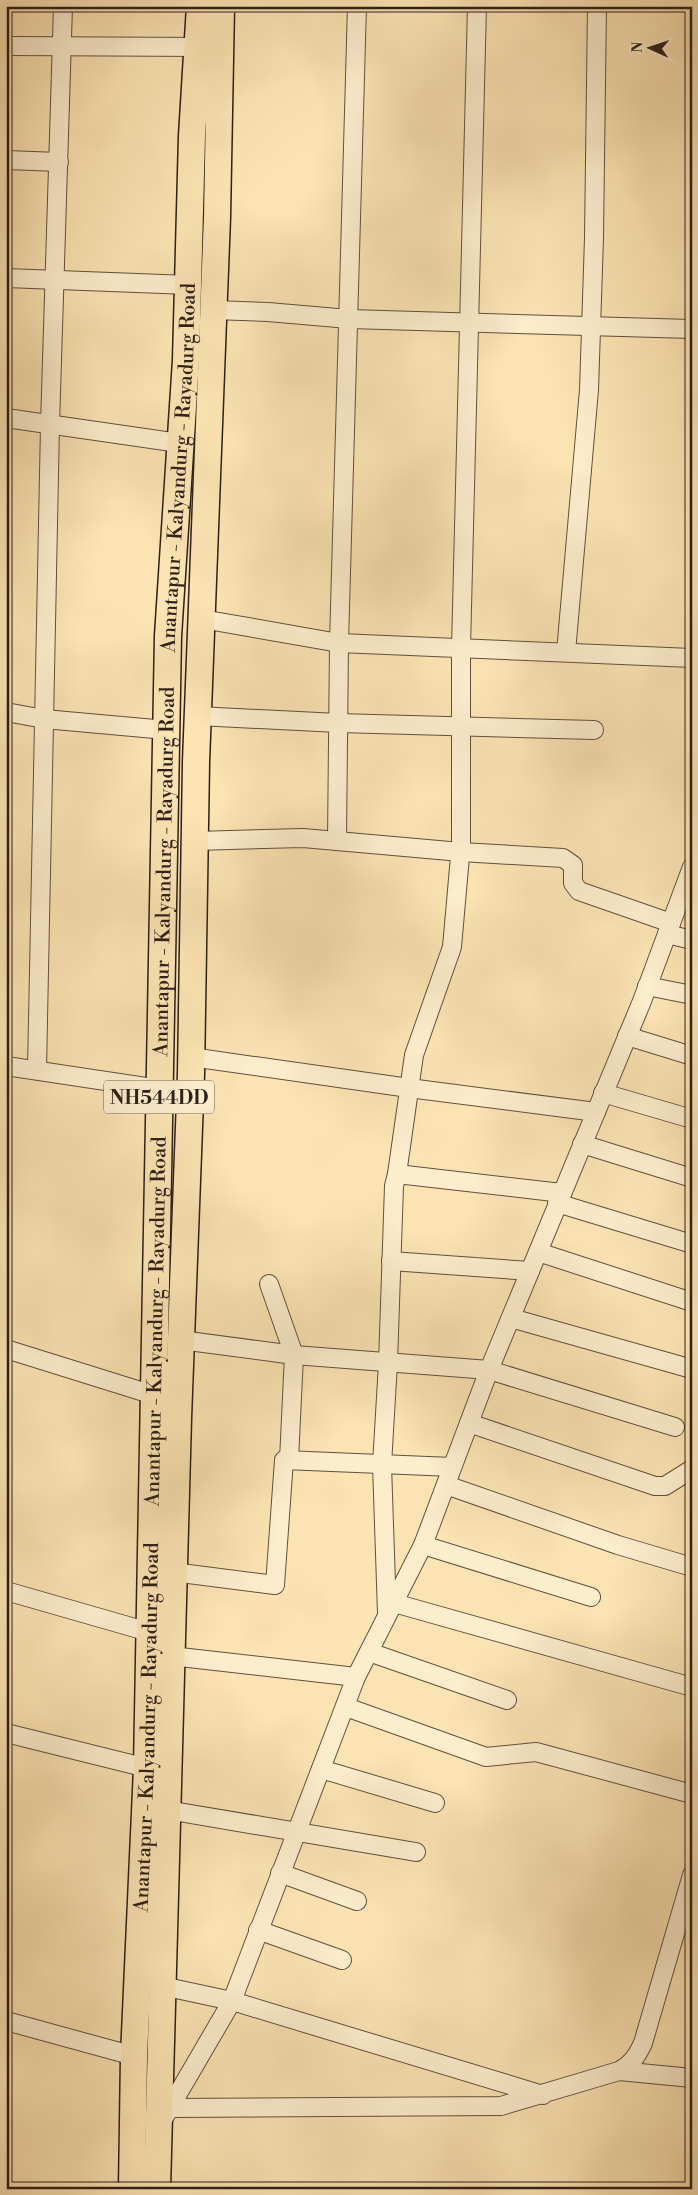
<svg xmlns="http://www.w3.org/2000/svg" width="698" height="2195" viewBox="0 0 698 2195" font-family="'Libre Bodoni',serif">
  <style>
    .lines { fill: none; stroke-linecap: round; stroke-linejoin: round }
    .minor-casing { stroke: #60503f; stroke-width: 20 }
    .highway-casing { stroke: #2d1f19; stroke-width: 29 }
    .minor { stroke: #fcedcd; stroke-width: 18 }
    .highway { stroke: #fbe3b2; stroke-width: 26 }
    .labels { text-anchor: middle; stroke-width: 4; stroke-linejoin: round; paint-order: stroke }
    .shield { fill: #fcedcd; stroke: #6b5d4f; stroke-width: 1 }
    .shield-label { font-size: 19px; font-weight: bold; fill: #2d1f19 }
    .street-label { font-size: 20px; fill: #2d1f19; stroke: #fcedcd }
  </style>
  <rect width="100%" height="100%" fill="#fbe3b2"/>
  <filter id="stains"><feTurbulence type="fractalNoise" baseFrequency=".004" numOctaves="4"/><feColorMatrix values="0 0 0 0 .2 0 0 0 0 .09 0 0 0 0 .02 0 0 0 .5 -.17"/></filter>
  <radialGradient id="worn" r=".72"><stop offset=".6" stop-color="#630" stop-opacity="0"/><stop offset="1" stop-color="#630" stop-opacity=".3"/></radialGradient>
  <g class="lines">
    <g class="minor-casing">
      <g id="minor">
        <path d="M 6,46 L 208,47"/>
        <path d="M 6,160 L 59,162"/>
        <path d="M 6,278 L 189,285"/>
        <path d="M 213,310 L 268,312 L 349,319 L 692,329"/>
        <path d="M 6,418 L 179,443"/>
        <path d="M 202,619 L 339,643 L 692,658"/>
        <path d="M 566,652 L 589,390 L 594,238 L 597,6"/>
        <path d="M 6,712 L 44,719 L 166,730"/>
        <path d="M 198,716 L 338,723 L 594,730"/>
        <path d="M 195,841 L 303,838 L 461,852 L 563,858 L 573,865 L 573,883 L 579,891 L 671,923"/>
        <path d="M 337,841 L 339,643 L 357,6"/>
        <path d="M 667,934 L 692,940"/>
        <path d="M 647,986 L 692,995"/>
        <path d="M 627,1036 L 692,1056"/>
        <path d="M 191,1057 L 409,1088 L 596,1112"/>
        <path d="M 6,1066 L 159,1089"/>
        <path d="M 37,1070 L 50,425 L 63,6"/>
        <path d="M 603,1093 L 692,1119"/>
        <path d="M 582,1144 L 692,1178"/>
        <path d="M 397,1174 L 414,1055 L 452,947 L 461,845 L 461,648 L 477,6"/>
        <path d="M 557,1203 L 692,1244"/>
        <path d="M 538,1252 L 692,1302"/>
        <path d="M 391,1261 L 530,1271"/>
        <path d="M 269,1284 L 294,1355 L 289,1460"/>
        <path d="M 511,1318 L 692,1369"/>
        <path d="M 181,1340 L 294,1355 L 489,1370 L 675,1427"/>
        <path d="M 6,1349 L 163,1398"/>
        <path d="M 469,1423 L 655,1486 L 665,1486 L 692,1469"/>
        <path d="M 446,1485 L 618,1545 L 692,1567"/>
        <path d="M 423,1545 L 591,1597"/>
        <path d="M 173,1572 L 275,1585 L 284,1460 L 452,1467"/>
        <path d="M 6,1591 L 149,1632"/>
        <path d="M 394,1603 L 692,1687"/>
        <path d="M 387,1613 L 382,1465 L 388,1363 L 394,1186 L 397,1174 L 562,1193"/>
        <path d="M 369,1652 L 507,1700"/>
        <path d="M 171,1656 L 356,1677"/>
        <path d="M 346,1707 L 486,1757 L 536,1752 L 692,1794"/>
        <path d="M 6,1733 L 147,1768"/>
        <path d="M 321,1769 L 435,1803"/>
        <path d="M 167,1810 L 416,1852"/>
        <path d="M 280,1873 L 357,1901"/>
        <path d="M 258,1930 L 342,1960"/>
        <path d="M 162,1986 L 232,2001 L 543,2095"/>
        <path d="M 6,2021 L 134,2056"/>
        <path d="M 619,2071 L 692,2078"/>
        <path d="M 168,2108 L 501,2106 L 619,2071 C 632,2064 637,2056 643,2043 L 692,1875"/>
        <path d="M 162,2121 L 232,2001 L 356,1677 L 423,1545 L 489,1370 L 642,1001 L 692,867"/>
      </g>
    </g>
    <g class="highway-casing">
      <g id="highway">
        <path id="s1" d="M 132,2189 L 134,2056 L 147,1768 L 168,636 L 186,360 L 192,136 L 200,6"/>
        <path d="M 157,2189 L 178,1418 L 191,1074 L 196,762 L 217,217 L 221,6"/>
      </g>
    </g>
    <use href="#minor" class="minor"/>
    <use href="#highway" class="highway"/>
  </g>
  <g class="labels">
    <rect class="shield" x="104" y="1080.5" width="110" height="33" rx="4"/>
    <g class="shield-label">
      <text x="159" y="1104">NH544DD</text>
    </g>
    <g class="street-label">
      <text dy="7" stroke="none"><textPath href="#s1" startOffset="1722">Anantapur - Kalyandurg - Rayadurg Road</textPath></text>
      <text dy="7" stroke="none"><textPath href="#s1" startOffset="1318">Anantapur - Kalyandurg - Rayadurg Road</textPath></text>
      <text dy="7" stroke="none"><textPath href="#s1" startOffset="868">Anantapur - Kalyandurg - Rayadurg Road</textPath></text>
      <text dy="7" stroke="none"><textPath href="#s1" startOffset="462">Anantapur - Kalyandurg - Rayadurg Road</textPath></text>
    </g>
  </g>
  <rect width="698" height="2195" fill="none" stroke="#fbe3b2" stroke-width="25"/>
  <rect x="8" y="8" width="683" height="2180" fill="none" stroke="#2d1f19" stroke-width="2.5"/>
  <rect x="12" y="12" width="673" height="2170" fill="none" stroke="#2d1f19"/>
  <g transform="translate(650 48) rotate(273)" stroke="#fcedcd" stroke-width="4" paint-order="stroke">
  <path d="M0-4L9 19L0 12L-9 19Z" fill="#2d1f19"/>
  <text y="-8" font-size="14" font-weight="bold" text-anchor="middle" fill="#2d1f19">N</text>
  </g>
  <rect width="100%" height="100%" filter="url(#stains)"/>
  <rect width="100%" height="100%" fill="url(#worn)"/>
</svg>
